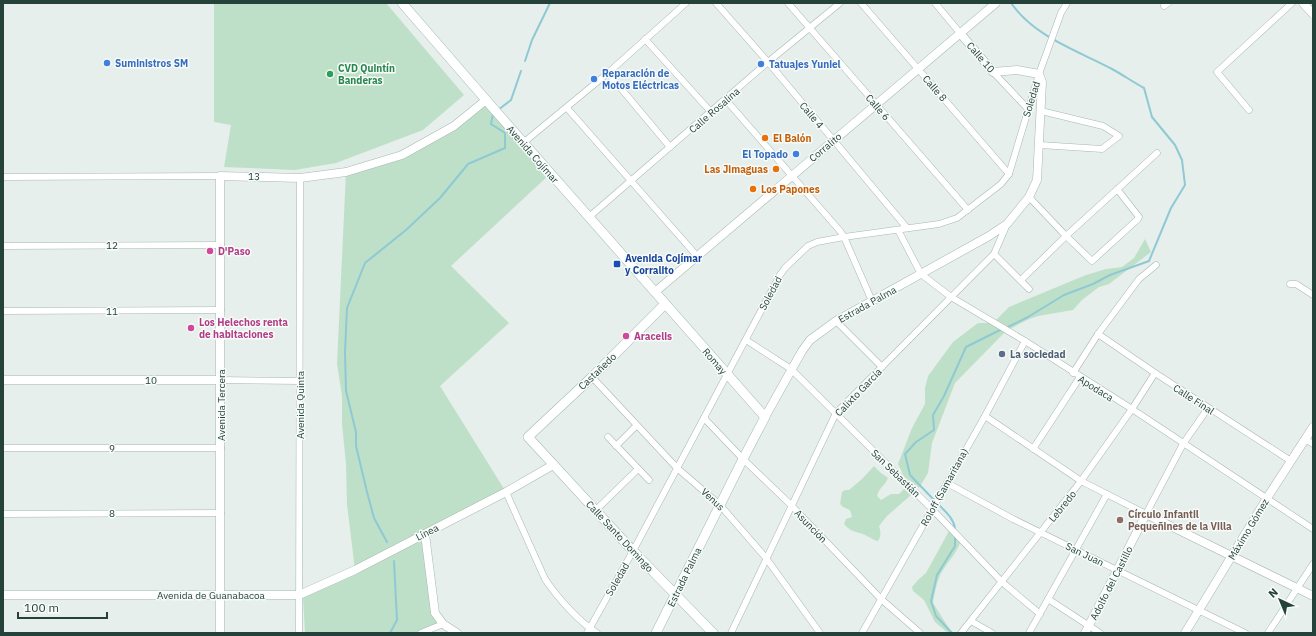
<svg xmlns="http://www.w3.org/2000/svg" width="1316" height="636" viewBox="0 0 1316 636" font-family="'IBM Plex Sans',sans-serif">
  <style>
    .green { fill: #bfe0c8 }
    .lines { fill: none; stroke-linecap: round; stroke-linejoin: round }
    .stream { stroke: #8ec9d4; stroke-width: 2 }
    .minor-casing { stroke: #a8b8b2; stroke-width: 7 }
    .tertiary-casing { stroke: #a8b8b2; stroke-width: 9 }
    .secondary-casing { stroke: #a4bbb3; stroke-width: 10 }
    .minor { stroke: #fff; stroke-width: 6 }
    .tertiary { stroke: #fff; stroke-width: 8 }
    .secondary { stroke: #fff; stroke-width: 9 }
    .shop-dot { fill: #3f7fe0; stroke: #f7fbf9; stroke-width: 1.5 }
    .leisure-dot { fill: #2e9e5b; stroke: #f7fbf9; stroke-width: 1.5 }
    .food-dot { fill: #e8710a; stroke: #f7fbf9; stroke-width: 1.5 }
    .hotel-dot { fill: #d1479c; stroke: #f7fbf9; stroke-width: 1.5 }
    .transit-dot { fill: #1a4fb4; stroke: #f7fbf9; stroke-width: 1.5 }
    .service-dot { fill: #5c6f8a; stroke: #f7fbf9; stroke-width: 1.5 }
    .education-dot { fill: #8d6e63; stroke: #f7fbf9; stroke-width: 1.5 }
    .labels { text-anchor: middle; stroke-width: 3; stroke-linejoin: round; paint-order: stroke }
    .street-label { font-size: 10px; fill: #24423a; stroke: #f7fbf9 }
    .shop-label { font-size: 10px; font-weight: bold; fill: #366cbe; stroke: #f7fbf9; text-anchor: start }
    .leisure-label { font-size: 10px; font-weight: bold; fill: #27864d; stroke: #f7fbf9; text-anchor: start }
    .food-label { font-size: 10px; font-weight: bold; fill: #c56008; stroke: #f7fbf9; text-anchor: start }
    .hotel-label { font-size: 10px; font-weight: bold; fill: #b23c85; stroke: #f7fbf9; text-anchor: start }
    .transit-label { font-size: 10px; font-weight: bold; fill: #164399; stroke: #f7fbf9; text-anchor: start }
    .service-label { font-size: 10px; font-weight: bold; fill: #4e5e75; stroke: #f7fbf9; text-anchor: start }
    .education-label { font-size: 10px; font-weight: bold; fill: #785e54; stroke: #f7fbf9; text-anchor: start }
  </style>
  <rect width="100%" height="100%" fill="#e6efeb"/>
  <g class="green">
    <path d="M 214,3 L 386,3 L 464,95 L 423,130 L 336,163 L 295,170 L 224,167 L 231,125 L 214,122 Z"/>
    <path d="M 484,104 L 549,175 L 451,266 L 509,323 L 440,386 L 506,492 L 425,534 L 432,613 L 443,624 L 421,633 L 305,633 L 303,597 L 355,570 L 347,504 L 346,464 L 342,424 L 342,396 L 337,364 L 346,172 L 402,155 Z"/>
    <path d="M 1145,239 L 1151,252 L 1109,284 L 1099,287 L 1082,300 L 1073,310 L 1038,316 L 1029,319 L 1006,331 L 955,383 L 932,443 L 928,473 L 919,488 L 904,476 L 898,464 L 912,428 L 925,404 L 925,388 L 928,376 L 953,342 L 978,323 L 993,323 L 1009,307 L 1086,275 L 1106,269 L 1122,267 L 1134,258 Z"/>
    <path d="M 874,466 L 881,473 L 888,478 C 885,486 879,487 877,496 L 881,500 L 891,494 L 899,494 L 905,488 L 911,495 L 887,516 L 879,526 C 881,532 881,536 878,541 C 873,540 873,539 869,537 C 860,531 852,534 844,524 L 846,519 L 852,517 L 850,510 L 843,507 L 840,504 L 842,492 L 845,490 L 849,490 L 862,479 Z"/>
    <path d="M 949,531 L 960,543 C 955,555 950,559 943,570 C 937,579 935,592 933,603 L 952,633 L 948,633 L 935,622 L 924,600 L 913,591 L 912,587 L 918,580 L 926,573 Z"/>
  </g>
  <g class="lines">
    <g class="stream">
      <path d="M 525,61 L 532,40 L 550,3"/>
      <path d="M 498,110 L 511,100 L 521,71"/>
      <path d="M 1006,328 L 1028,317 L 1064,295 L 1093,284 L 1110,275 L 1149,261 L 1171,208 L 1185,185 L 1182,160 L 1175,145 L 1152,117 L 1144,88 C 1133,82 1123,75 1112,69 C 1076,50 1035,37 1011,3"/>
      <path d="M 934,500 L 910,475 L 905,454 L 916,442 L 934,430 L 933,415 L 944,396 L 966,347 L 1002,329"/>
      <path d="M 939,505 C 946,512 954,519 955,529"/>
      <path d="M 387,542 L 374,518 L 367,492 L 356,446 L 356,432 L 346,391 L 345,352 L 347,308 L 365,263 L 406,230 L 440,198 L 468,164 L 505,148 L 505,133 L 491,124 L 493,114"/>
      <path d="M 390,633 L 397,620 L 394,561"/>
      <path d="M 952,633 L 936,616 L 931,601 L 937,575 L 955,546 L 955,538"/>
    </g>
    <g class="minor-casing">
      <g id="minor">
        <path d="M 716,3 L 768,62 L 907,228"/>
        <path d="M 788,3 L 968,210"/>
        <path d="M 861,3 L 1009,174"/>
        <path d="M 935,3 L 960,33"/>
        <path d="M 1164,6 L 1168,3"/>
        <path d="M 645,39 L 711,112"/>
        <path d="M 993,72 L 1028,109"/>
        <path d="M 608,73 L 670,147"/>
        <path d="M 726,100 L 840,231 L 844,237 L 872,301"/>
        <path d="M 567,108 L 697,256"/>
        <path d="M 1249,110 L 1217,72 L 1292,3"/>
        <path d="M 523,143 L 608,73 L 686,3"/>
        <path d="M 1040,145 L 1102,149 L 1119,136 L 1103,126 L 1041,111"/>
        <path d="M 3,177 L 220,176"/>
        <path d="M 1029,197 L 1066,236 L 1092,261 L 1138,219 L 1139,217 L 1117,189"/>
        <path d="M 589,217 L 768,62 L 840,3"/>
        <path d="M 898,230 L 921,274 L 951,297 L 1025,341 L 1132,409 L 1313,529"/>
        <path d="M 3,246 L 221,245"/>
        <path d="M 994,254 L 1029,289"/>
        <path d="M 1021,280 L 1066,236 L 1157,153"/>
        <path d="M 1290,284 L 1296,284 L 1313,295"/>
        <path d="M 3,311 L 221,310"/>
        <path d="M 836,321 L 882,367"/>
        <path d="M 1098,334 L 1155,373 L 1291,461"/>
        <path d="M 746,340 L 791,369 L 932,509 L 1002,582 L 1040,614"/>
        <path d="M 1073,373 L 1098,334 L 1139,279 L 1156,265"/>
        <path d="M 592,377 L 677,468 L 720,505 L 766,558 L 820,633"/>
        <path d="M 221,380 L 300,381"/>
        <path d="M 985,416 L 1081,481 L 1146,514 L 1183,444 L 1208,408"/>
        <path d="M 704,418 L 743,459 L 791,505 L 881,599 L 920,633"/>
        <path d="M 608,437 L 649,480"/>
        <path d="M 1305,439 L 1313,444"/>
        <path d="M 616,446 L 636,426"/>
        <path d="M 3,448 L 221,448"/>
        <path d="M 1033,449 L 1080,377"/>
        <path d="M 947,483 L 1013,519 L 1245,633"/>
        <path d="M 506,492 L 545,579 C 557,597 579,622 597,633"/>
        <path d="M 596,510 L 638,469"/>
        <path d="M 3,514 L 221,513"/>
        <path d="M 1048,599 L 1100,633"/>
        <path d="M 971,621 L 992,633"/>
        <path d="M 299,633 L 300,178"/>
        <path d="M 421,633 L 443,624"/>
        <path d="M 587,633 L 633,551 L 780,275 L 785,268 L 808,246 L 817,242 L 844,237 L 939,224 L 957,218 L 1001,184 L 1009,174 L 1039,74 L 1061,13 L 1067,3"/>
        <path d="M 731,633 L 836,413 L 994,254 L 1007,224"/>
        <path d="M 862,633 L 985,416 L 1025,341"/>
        <path d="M 961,633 L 1081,481 L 1132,409 L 1155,373"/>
        <path d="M 1029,633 L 1107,494"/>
        <path d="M 1268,633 L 1313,564"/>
      </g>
    </g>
    <g class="tertiary-casing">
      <g id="tertiary">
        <path d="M 1303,3 L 1313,14"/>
        <path d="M 655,292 L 996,3"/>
        <path d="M 3,380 L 221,380"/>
        <path d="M 765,417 L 802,351 L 810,340 L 836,321 L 989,236 L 1007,224 L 1029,197 L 1037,180 L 1042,82 L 1039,74 L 1017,70 L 993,72 L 960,33"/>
        <path d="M 425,534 L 435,613 L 443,624 L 457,633"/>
        <path d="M 3,595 L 299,595 L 355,570 L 506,492 L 553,465"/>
        <path d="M 220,633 L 220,176 L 300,178 L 346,172 L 402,155 L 454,126 L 486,100"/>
        <path d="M 1085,633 L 1146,514 L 1313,596"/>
        <path d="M 1185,633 L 1267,498 L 1313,427"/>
      </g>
    </g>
    <g class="secondary-casing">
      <g id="secondary">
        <path d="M 402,3 L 493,108 L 765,417 L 743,459 L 656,633"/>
        <path d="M 665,304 L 592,377 L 528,437 L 633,551 L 713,633"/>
      </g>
    </g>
    <use href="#minor" class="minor"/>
    <use href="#tertiary" class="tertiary"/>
    <use href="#secondary" class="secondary"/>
  </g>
  <g class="shop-dot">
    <circle cx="107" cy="63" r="4"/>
    <circle cx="761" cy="64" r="4"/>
    <circle cx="594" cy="79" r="4"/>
    <circle cx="796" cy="154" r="4"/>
  </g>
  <circle class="leisure-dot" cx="330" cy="74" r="4"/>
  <g class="food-dot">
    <circle cx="765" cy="138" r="4"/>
    <circle cx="776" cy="169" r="4"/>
    <circle cx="753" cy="189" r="4"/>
  </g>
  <g class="hotel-dot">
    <circle cx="210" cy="251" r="4"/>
    <circle cx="191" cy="328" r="4"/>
    <circle cx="626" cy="336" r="4"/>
  </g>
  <rect class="transit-dot" x="613" y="260" width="8" height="8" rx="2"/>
  <circle class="service-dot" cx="1002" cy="354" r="4"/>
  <circle class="education-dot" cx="1120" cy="520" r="4"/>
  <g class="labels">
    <g class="street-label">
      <text transform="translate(981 57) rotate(49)" y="4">Calle 10</text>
      <text transform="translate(935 88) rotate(49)" y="4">Calle 8</text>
      <text transform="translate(1031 99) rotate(-73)" y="4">Soledad</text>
      <text transform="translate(878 107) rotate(49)" y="4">Calle 6</text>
      <text transform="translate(714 110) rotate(-41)" y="4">Calle Rosalina</text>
      <text transform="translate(812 115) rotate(50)" y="4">Calle 4</text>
      <text transform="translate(825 147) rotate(-40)" y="4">Corralito</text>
      <text transform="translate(533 154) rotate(49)" y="4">Avenida Cojímar</text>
      <text transform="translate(254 176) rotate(1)" y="4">13</text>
      <text x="112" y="249">12</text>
      <text transform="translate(770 293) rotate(-62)" y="4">Soledad</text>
      <text transform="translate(867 304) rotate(-29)" y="4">Estrada Palma</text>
      <text x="112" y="315">11</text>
      <text transform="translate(715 361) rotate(49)" y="4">Romay</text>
      <text transform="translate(597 371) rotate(-44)" y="4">Castañedo</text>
      <text x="151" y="384">10</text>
      <text transform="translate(1096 388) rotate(32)" y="4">Apodaca</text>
      <text transform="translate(858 392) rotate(-46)" y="4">Calixto García</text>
      <text transform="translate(1194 399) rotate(33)" y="4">Calle Final</text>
      <text transform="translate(221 405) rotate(-90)" y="4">Avenida Tercera</text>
      <text transform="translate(300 405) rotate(-90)" y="4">Avenida Quinta</text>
      <text x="112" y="452">9</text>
      <text transform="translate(896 473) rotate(44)" y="4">San Sebastián</text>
      <text transform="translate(944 487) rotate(-61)" y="4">Roloff (Samaritana)</text>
      <text transform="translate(713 499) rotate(43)" y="4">Venus</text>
      <text transform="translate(1062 506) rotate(-51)" y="4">Lebredo</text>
      <text x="112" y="517">8</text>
      <text transform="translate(811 526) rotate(46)" y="4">Asunción</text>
      <text transform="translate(1248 529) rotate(-59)" y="4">Máximo Gómez</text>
      <text transform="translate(427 532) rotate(-27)" y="4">Línea</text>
      <text transform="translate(620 536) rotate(47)" y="4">Calle Santo Domingo</text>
      <text transform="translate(1085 554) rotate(26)" y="4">San Juan</text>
      <text transform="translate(684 577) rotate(-64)" y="4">Estrada Palma</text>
      <text transform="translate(617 579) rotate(-60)" y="4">Soledad</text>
      <text transform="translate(1111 583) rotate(-63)" y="4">Adolfo del Castillo</text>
      <text x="211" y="599">Avenida de Guanabacoa</text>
    </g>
    <g class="shop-label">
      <text x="115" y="67">Suministros SM</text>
      <text x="769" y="68">Tatuajes Yuniel</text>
      <text x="602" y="77">Reparación de<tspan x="602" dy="12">Motos Eléctricas</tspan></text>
      <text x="788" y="158" text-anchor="end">El Topado</text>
    </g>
    <g class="leisure-label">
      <text x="338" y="72">CVD Quintín<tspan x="338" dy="12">Banderas</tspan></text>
    </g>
    <g class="food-label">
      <text x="773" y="142">El Balón</text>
      <text x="768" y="173" text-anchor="end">Las Jimaguas</text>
      <text x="761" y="193">Los Papones</text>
    </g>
    <g class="hotel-label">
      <text x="218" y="255">D'Paso</text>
      <text x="199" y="326">Los Helechos renta<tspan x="199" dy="12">de habitaciones</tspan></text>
      <text x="634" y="340">Aracelis</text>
    </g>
    <g class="transit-label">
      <text x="625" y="262">Avenida Cojímar<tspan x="625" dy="12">y Corralito</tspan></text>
    </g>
    <g class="service-label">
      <text x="1010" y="358">La sociedad</text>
    </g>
    <g class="education-label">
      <text x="1128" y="518">Círculo Infantil<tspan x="1128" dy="12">Pequeñines de la Villa</tspan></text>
    </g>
  </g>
  <rect width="1316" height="636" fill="none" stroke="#24423a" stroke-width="8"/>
  <g transform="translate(1280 600) rotate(316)" stroke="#f7fbf9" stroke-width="3" paint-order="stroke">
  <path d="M0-3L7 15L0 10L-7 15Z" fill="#24423a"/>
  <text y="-6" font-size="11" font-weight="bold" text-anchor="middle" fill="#24423a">N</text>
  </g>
  <path d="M18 612v6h89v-6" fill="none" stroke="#24423a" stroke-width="2"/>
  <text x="24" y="612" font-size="12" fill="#24423a" stroke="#f7fbf9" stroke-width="3" paint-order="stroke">100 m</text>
</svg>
